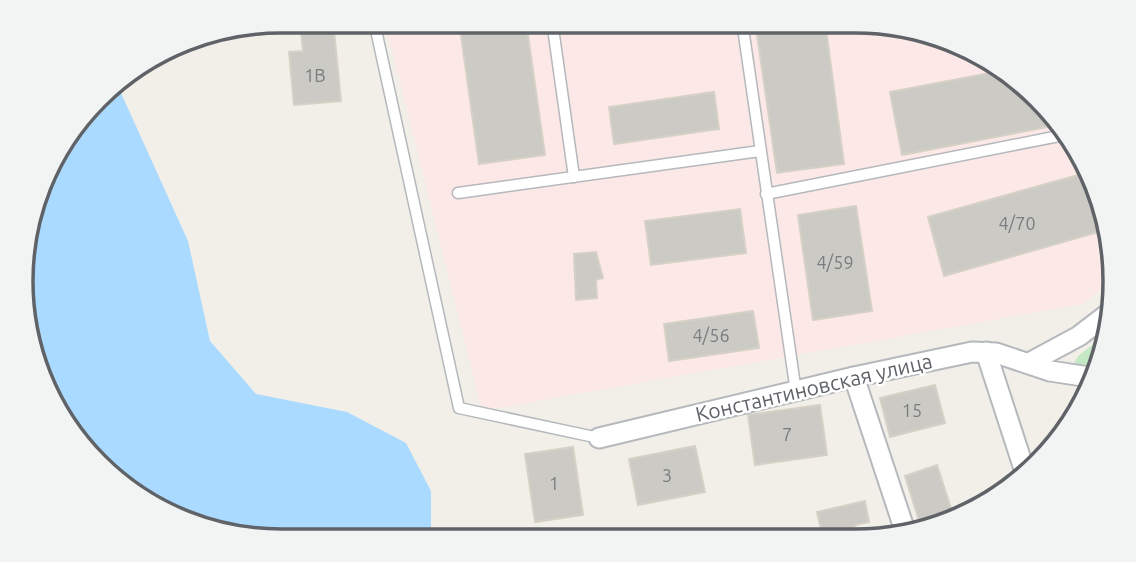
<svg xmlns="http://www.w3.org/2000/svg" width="1136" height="562" viewBox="0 0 1136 562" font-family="Ubuntu,sans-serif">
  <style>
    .medical { fill: #fce8e6 }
    .green { fill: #c5e8c5 }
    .water { fill: #aadaff }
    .building { fill: #cccac5; stroke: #d6d1c6; stroke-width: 2 }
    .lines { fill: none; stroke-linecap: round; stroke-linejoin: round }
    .lane-casing { stroke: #b5b8bc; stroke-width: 13 }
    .street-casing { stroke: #b5b8bc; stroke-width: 23 }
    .lane { stroke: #fff; stroke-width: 10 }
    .street { stroke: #fff; stroke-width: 19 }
    .labels { text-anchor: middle; stroke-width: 5; stroke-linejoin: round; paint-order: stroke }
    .number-label { font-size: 18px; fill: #7a7d7f }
    .street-label { font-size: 21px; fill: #5f6368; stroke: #fff }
    .rim { fill: none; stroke: #5f6368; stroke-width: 3.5 }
  </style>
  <rect width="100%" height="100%" fill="#f1efe8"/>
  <path class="medical" d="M 385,21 L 855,21 L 955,41 L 1039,97 L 1095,182 L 1114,278 L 1083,304 L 482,411 Z"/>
  <path class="green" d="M 1104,336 L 1097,370 L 1078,369 L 1074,363 L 1078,356 Z"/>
  <path class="water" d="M 116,82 L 188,241 L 210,341 L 256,394 L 347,412 L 406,443 L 431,491 L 431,540 L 281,541 L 181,521 L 97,465 L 48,396 L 23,315 L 26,230 L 56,151 Z"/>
  <g class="building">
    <path d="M 300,21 L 333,21 L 341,101 L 294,105 L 289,52 L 303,51 Z"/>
    <path d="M 459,21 L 526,21 L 545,155 L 479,164 Z"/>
    <path d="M 755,21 L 825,21 L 844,164 L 777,173 Z"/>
    <path d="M 1000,71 L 1039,97 L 1058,125 L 902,155 L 890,92 Z"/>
    <path d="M 714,92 L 719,129 L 614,144 L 609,107 Z"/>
    <path d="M 1089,172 L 1095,182 L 1105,230 L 944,276 L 928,217 Z"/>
    <path d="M 856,206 L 872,311 L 813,320 L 798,215 Z"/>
    <path d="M 740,209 L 746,253 L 651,265 L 645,221 Z"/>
    <path d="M 596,252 L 603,278 L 596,280 L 597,298 L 576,300 L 574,254 Z"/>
    <path d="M 753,311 L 759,348 L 669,361 L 664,324 Z"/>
    <path d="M 935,385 L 945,423 L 890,437 L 880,398 Z"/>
    <path d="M 820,405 L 827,455 L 755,465 L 748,415 Z"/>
    <path d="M 695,446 L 705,492 L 638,505 L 629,459 Z"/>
    <path d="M 573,447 L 583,515 L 535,522 L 525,454 Z"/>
    <path d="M 937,465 L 955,521 L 922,530 L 905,476 Z"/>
    <path d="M 865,501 L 869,522 L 855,525 L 858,537 L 838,539 L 836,531 L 822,534 L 817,512 Z"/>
  </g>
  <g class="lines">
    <g class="lane-casing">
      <g id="lane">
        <path d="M 374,21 L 459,408 L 599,438"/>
        <path d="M 552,21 L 574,177"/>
        <path d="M 742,21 L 796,392"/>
        <path d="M 458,193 L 760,151"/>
        <path d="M 766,194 L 1064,135"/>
      </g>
    </g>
    <g class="street-casing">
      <g id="street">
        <path d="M 986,352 L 1026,475"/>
        <path d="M 1029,363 L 1079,336 L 1109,313"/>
        <path d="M 854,377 L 906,534"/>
        <path d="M 599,438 L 854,377 L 972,352 L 996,353 L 1050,371 L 1096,378"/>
      </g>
    </g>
    <use href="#lane" class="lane"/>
    <use href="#street" class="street"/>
  </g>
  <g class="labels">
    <g class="number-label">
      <text x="315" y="82">1В</text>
      <text x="1017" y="230">4/70</text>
      <text x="835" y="269">4/59</text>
      <text x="711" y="342">4/56</text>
      <text x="912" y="417">15</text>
      <text x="787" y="441">7</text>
      <text x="667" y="482">3</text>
      <text x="554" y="490">1</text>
    </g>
    <g class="street-label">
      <text transform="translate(814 388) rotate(-13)" y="7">Константиновская улица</text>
    </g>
  </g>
  <path d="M0 0H1136V562H0ZM281 33H855A248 248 0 0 1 1103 281V281A248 248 0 0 1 855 529H281A248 248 0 0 1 33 281V281A248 248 0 0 1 281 33Z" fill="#f2f3f3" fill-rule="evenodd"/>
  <path class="rim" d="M281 33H855A248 248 0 0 1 1103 281V281A248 248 0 0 1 855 529H281A248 248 0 0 1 33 281V281A248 248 0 0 1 281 33Z"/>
</svg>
